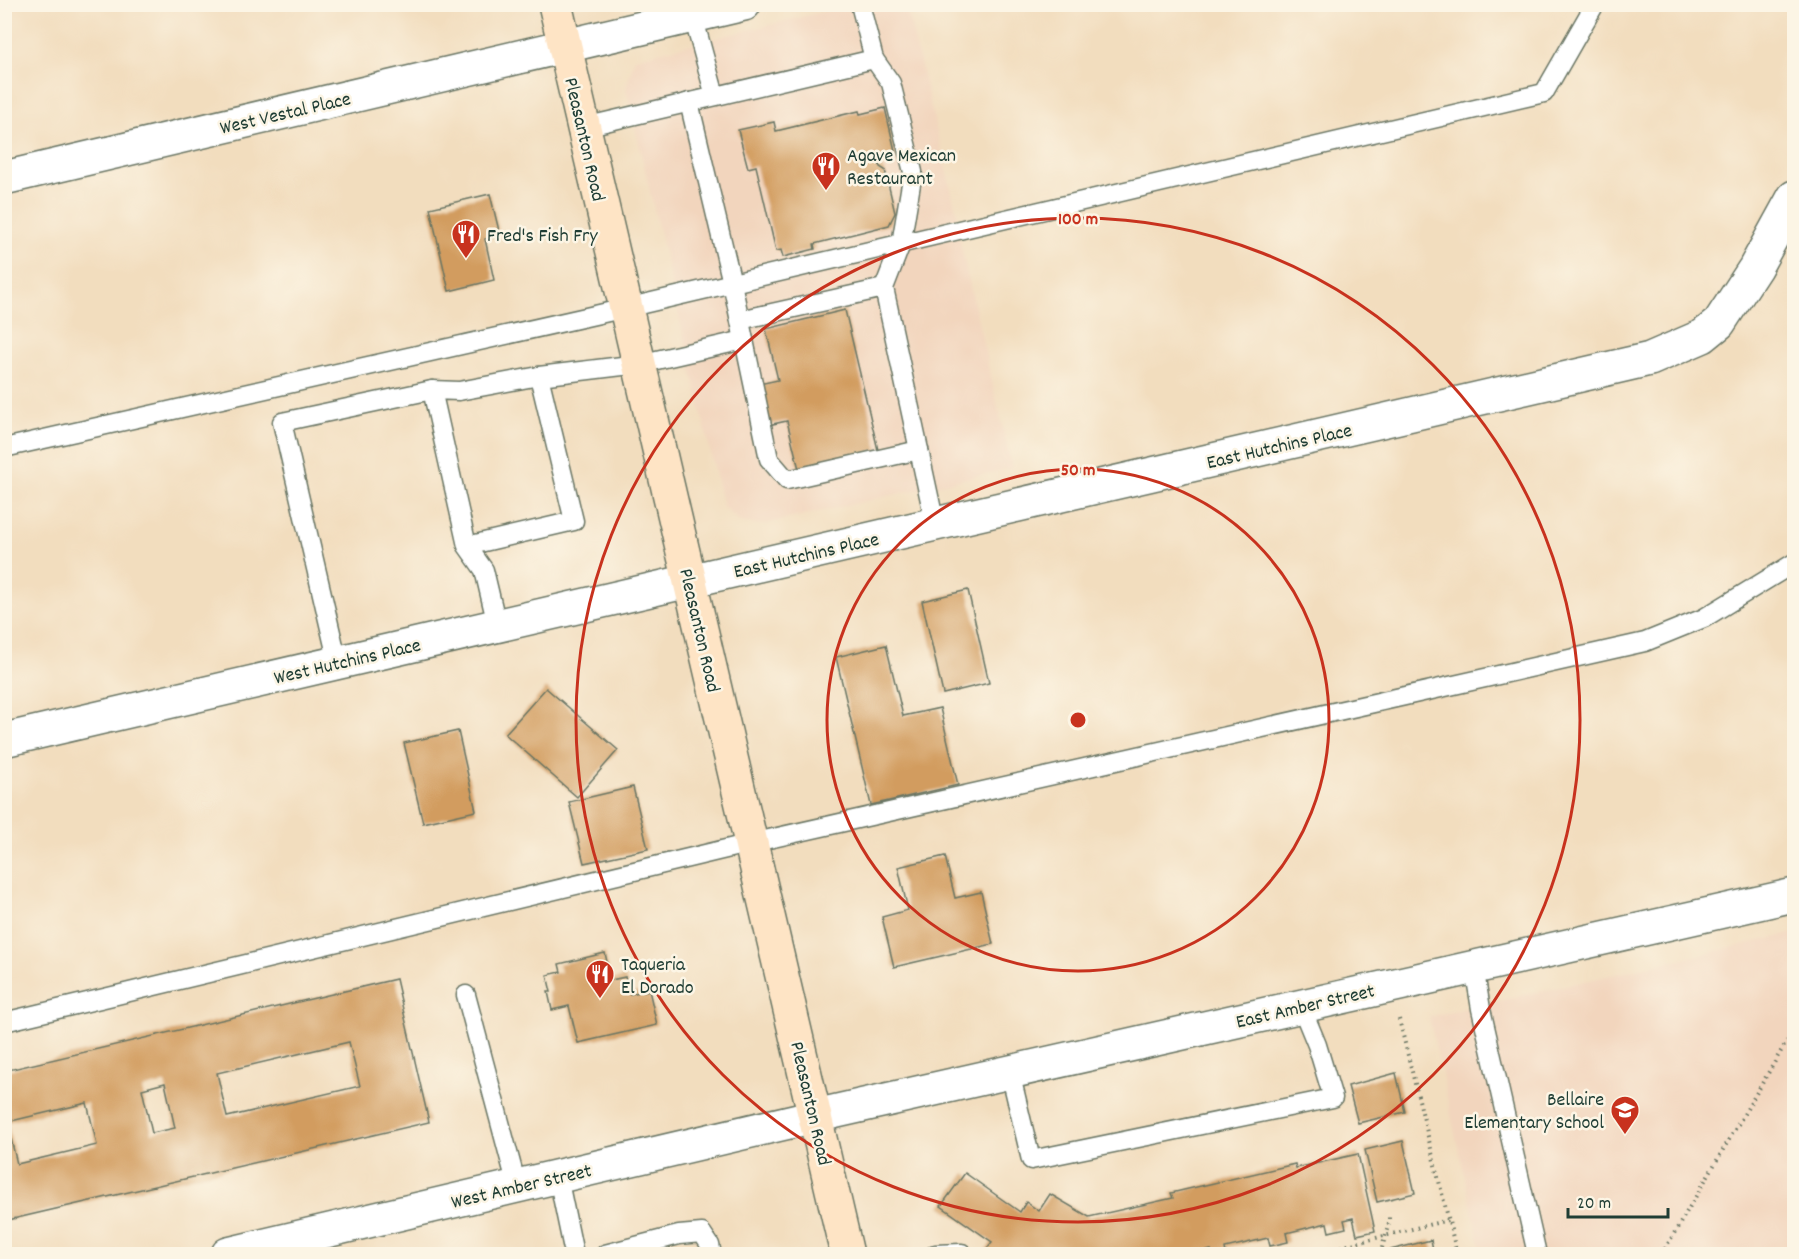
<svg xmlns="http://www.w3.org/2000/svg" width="1799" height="1259" viewBox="0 0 1799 1259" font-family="Dekko,sans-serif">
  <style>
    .built { fill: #f2d5bd }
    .building { fill: #d29c5f; fill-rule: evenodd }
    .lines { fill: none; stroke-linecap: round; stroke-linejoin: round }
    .service-casing { stroke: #697564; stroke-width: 21 }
    .minor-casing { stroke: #697564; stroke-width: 36 }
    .tertiary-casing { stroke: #697564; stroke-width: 36 }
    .secondary-casing { stroke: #697564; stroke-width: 36 }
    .path { stroke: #697564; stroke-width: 4; stroke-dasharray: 1.5 4.5; stroke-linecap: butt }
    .service { stroke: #fff; stroke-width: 18 }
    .minor { stroke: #fff; stroke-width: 33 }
    .tertiary { stroke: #fff; stroke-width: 33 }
    .secondary { stroke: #fee4c5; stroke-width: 33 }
    .ring { fill: none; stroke: #c8321e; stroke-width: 3 }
    .labels { text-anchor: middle; stroke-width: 5; stroke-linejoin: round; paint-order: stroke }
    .street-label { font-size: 20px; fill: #1f3d34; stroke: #fcf5e5 }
    .poi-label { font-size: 20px; fill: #1f3d34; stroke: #fcf5e5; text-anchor: start }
    .centre { fill: #c8321e; stroke: #fcf5e5; stroke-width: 3 }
    .ring-label { font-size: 18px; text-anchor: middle; font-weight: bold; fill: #c8321e; stroke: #fcf5e5; stroke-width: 5; stroke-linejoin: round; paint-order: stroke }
  </style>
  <rect width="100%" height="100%" fill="#fcf5e5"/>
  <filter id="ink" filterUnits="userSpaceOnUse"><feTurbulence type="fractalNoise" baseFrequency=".0167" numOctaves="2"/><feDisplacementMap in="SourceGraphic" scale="12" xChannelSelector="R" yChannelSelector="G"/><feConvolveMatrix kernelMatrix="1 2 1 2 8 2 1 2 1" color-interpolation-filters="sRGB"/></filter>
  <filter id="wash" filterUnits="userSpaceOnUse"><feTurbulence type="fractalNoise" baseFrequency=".008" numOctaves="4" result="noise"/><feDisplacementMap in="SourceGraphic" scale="24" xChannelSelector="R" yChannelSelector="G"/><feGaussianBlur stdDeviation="1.35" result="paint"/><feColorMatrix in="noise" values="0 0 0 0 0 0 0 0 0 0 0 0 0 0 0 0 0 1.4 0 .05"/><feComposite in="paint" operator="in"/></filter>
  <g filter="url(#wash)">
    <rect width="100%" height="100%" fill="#f2ddbe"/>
    <g class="built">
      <path d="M 850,5 L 906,5 L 958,218 L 961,247 L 1012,468 L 761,525 L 740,522 L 723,506 L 626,88 L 635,58 Z"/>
      <path d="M 1794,933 L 1794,1254 L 1482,1254 L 1429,1017 Z"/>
    </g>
    <g id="blocks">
      <g class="building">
        <path d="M 885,108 L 896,155 L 878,159 L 880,167 L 885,170 L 895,213 L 889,225 L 814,244 L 815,249 L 783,257 L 781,250 L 776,251 L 756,166 L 748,168 L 738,130 L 774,122 L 776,131 L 859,111 L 860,114 Z"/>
        <path d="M 490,194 L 500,235 L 485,239 L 494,280 L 449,291 L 430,208 Z"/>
        <path d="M 845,310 L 878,450 L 799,469 L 787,421 L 768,425 L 759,384 L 778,380 L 766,329 Z"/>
        <path d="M 968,590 L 989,683 L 943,694 L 922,601 Z"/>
        <path d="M 886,645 L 903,716 L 940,708 L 958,785 L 871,805 L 836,657 Z"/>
        <path d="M 546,688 L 618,750 L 577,797 L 505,734 Z"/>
        <path d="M 458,731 L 476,811 L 423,823 L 404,743 Z"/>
        <path d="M 633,787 L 648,849 L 584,863 L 569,802 Z"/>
        <path d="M 945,856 L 955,898 L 981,892 L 993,944 L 894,967 L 882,917 L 908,910 L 898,867 Z"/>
        <path d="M 605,953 L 611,980 L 625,977 L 630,994 L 649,990 L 657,1025 L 578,1043 L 569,1006 L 552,1010 L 548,992 L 551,992 L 547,975 L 561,972 L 559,964 Z"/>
        <path d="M 396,979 L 429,1122 L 4,1221 L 4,1071 ZM 349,1042 L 360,1086 L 227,1117 L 217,1073 ZM 165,1083 L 175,1128 L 152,1133 L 142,1089 ZM 87,1103 L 97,1145 L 17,1164 L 7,1122 Z"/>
        <path d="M 1396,1073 L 1405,1112 L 1358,1123 L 1348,1086 Z"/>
        <path d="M 1403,1141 L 1415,1193 L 1377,1202 L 1365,1150 Z"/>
        <path d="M 1358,1154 L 1375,1231 L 1357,1235 L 1353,1218 L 1344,1220 L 1346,1228 L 1329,1232 L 1327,1223 L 1286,1233 L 1288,1242 L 1270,1246 L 1268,1238 L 1225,1248 L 1226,1254 L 1212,1254 L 1211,1250 L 1195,1254 L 988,1254 L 984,1252 L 992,1242 L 941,1206 L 965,1173 L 1020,1212 L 1026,1202 L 1039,1211 L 1050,1194 L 1089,1217 L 1173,1198 L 1171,1193 L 1295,1164 L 1296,1168 Z"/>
        <path d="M 1431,1240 L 1434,1254 L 1374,1254 Z"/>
      </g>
    </g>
  </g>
  <g filter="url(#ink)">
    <use href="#blocks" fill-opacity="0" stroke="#697564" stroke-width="1.5"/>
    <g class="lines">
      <g class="service-casing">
        <g id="service">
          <path d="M 693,16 L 715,96"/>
          <path d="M 874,59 L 891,83 L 913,172 L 901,244 L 884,288 L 935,524"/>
          <path d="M 689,102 L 732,283 L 769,459 L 787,480 L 919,450"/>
          <path d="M 584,127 L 874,59 L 860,4"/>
          <path d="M 740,320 L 884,288"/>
          <path d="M 539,376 L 639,364 L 744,340"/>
          <path d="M 4,448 L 626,308 L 1544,93 L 1595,4"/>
          <path d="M 467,546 L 432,390 L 459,391 L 539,376 L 574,521 L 467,546 L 484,570 L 497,625"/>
          <path d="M 338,663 L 282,422 L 432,390"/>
          <path d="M 1474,967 L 1481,1009 L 1537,1254"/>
          <path d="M 466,995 L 517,1186"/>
          <path d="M 4,1022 L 751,843 L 1645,642 L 1704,618 L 1794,563"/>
          <path d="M 1010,1072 L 1031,1160 L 1333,1098 L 1317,1045 L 1301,1006"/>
          <path d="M 558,1177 L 574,1254"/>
          <path d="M 605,1254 L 679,1235 L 702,1233 L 710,1245 L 712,1254"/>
          <path d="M 935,1254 L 962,1253 L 963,1254"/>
        </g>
      </g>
      <g class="minor-casing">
        <g id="minor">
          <path d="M 4,178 L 744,4"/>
          <path d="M 689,581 L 1650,359 L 1703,336 L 1719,323 L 1755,268 L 1794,197"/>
          <path d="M 228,1254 L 815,1116 L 1794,895"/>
        </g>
      </g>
      <g class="tertiary-casing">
        <path id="tertiary" d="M 4,740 L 689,581"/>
      </g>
      <g class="secondary-casing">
        <path id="secondary" d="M 555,4 L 847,1254"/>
      </g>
      <g class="path">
        <path d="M 1399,1019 L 1457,1254"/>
        <path d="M 1382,1248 L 1389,1222 L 1389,1213"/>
        <path d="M 1312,1254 L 1448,1220"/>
        <path d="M 1662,1254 L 1794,1029"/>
      </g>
      <use href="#service" class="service"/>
      <use href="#minor" class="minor"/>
      <use href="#tertiary" class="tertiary"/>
      <use href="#secondary" class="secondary"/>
    </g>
  </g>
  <g class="ring">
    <circle cx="1078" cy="720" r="251"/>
    <circle cx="1078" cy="720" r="502"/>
  </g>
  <defs>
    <g id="restaurant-pin" transform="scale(1.5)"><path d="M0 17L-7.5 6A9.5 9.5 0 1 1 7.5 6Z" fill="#c8321e" stroke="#fcf5e5"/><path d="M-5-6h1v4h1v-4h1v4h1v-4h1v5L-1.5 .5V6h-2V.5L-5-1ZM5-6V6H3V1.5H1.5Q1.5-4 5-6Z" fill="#fff"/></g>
    <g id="school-pin" transform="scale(1.5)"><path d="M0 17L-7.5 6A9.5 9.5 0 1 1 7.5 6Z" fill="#c8321e" stroke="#fcf5e5"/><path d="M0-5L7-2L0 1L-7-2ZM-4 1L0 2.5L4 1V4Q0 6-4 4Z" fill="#fff"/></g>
  </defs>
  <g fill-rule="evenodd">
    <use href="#restaurant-pin" x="826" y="166"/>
    <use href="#restaurant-pin" x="466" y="234"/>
    <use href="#restaurant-pin" x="600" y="974"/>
    <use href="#school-pin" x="1625" y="1110"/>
  </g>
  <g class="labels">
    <g class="street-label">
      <text transform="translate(285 112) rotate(-13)" y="7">West Vestal Place</text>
      <text transform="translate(586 139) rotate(77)" y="7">Pleasanton Road</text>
      <text transform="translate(1279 445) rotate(-13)" y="7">East Hutchins Place</text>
      <text transform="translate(806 554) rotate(-13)" y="7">East Hutchins Place</text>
      <text transform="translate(701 630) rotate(77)" y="7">Pleasanton Road</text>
      <text transform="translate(347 660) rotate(-13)" y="7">West Hutchins Place</text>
      <text transform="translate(1305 1005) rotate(-13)" y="7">East Amber Street</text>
      <text transform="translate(812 1103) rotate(77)" y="7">Pleasanton Road</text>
      <text transform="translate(521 1185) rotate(-13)" y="7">West Amber Street</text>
    </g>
    <g class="poi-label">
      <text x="847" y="161">Agave Mexican<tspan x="847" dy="23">Restaurant</tspan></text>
      <text x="487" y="241">Fred's Fish Fry</text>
      <text x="621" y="970">Taqueria<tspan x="621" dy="23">El Dorado</tspan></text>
      <text x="1604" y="1105" text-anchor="end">Bellaire<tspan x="1604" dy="23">Elementary School</tspan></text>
    </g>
  </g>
  <circle cx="1078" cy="720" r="9" class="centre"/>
  <g class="ring-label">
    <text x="1078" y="224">100 m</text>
    <text x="1078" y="475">50 m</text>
  </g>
  <rect width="1799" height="1259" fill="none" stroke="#fcf5e5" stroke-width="24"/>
  <path d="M1568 1208v9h100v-9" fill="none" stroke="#1f3d34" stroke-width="3"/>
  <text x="1577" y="1208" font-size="18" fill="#1f3d34" stroke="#fcf5e5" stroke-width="4.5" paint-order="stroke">20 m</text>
</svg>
